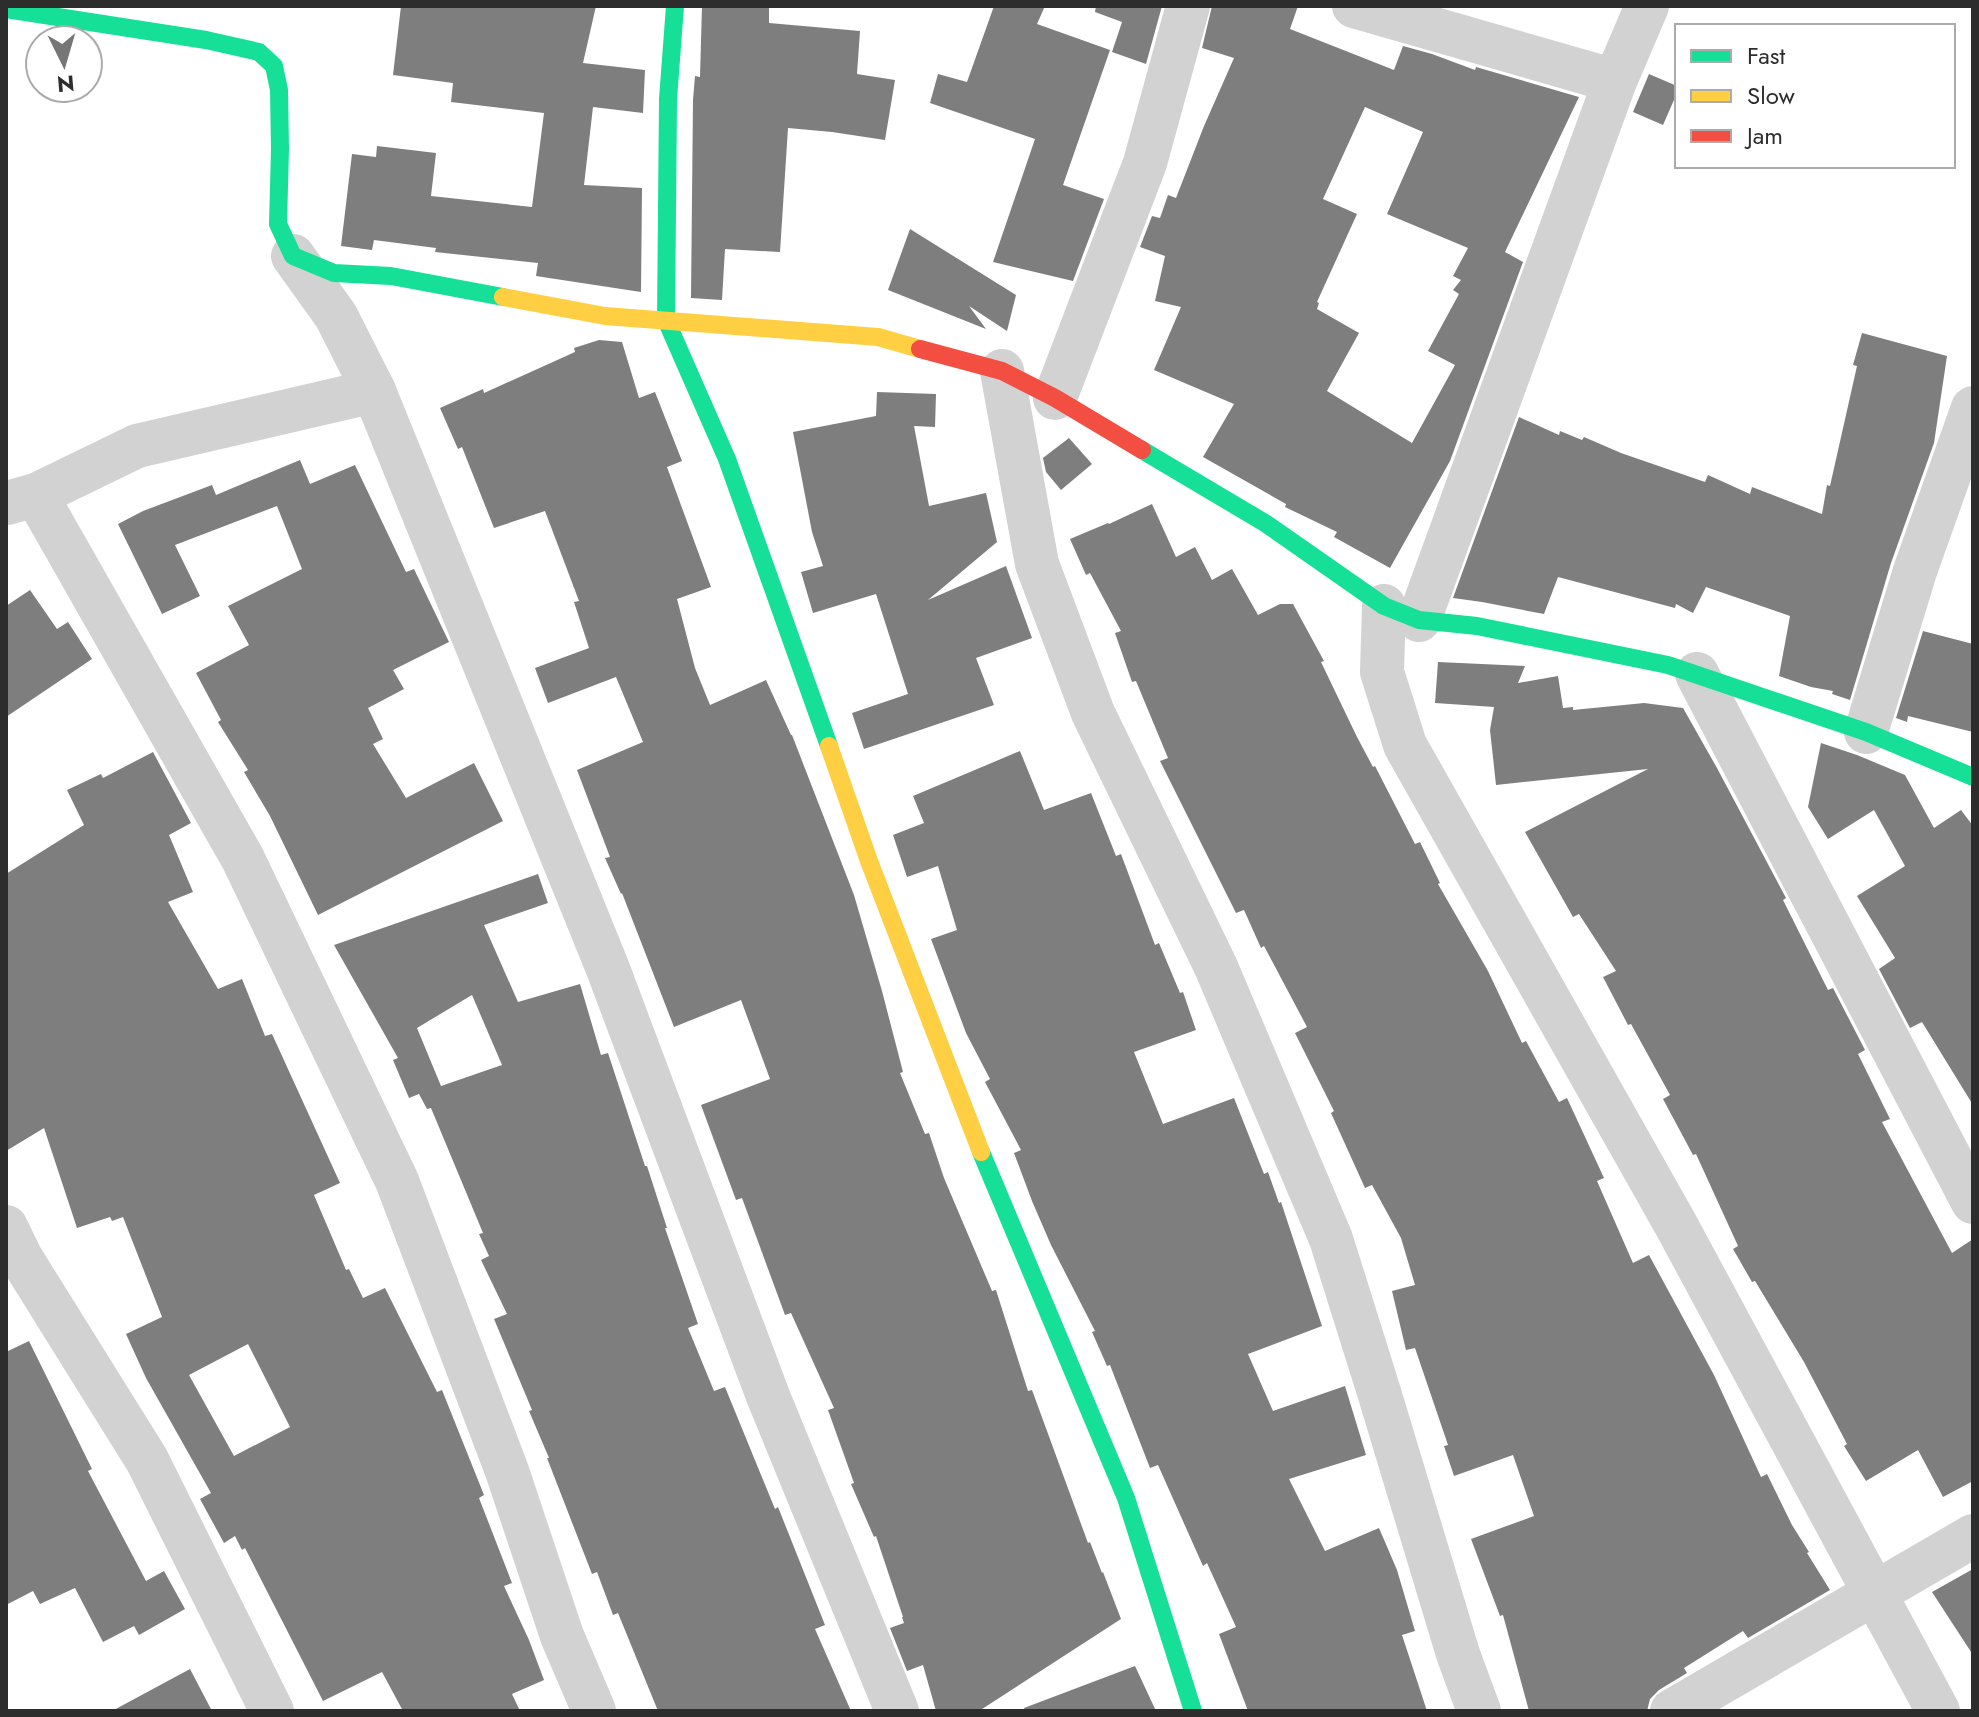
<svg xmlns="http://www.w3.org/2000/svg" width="1979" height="1717" viewBox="0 0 1979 1717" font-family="Jost,sans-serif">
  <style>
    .building { fill: #7e7e7e; fill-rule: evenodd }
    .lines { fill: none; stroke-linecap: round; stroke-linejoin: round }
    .street { stroke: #d2d2d2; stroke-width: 44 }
    .fast { stroke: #16e098; stroke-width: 18 }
    .slow { stroke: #ffcf43; stroke-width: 18 }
    .jam { stroke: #f24e42; stroke-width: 18 }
  </style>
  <rect width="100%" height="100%" fill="#fff"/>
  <g class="building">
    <path d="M 401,6 L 596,6 L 583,63 L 645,70 L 643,113 L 593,107 L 584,185 L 642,188 L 641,292 L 536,276 L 538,263 L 435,252 L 436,248 L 374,240 L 372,250 L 341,246 L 352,154 L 376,157 L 377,146 L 436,153 L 431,196 L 532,207 L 544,113 L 451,102 L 453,83 L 393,75 Z"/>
    <path d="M 702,6 L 769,6 L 769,23 L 860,31 L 857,74 L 895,80 L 885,140 L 832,132 L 788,128 L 780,252 L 725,249 L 722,300 L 691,298 L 693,100 L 695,76 L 700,77 Z"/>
    <path d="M 994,6 L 1045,6 L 1037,24 L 1110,50 L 1063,185 L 1104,199 L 1073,281 L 993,262 L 1035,139 L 930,103 L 938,74 L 967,82 Z"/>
    <path d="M 1096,6 L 1162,6 L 1146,64 L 1112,52 L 1122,22 L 1095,12 Z"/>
    <path d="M 1212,6 L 1298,6 L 1290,29 L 1394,70 L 1403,46 L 1432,54 L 1475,70 L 1476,67 L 1579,97 L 1505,252 L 1523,262 L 1450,461 L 1390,568 L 1334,537 L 1337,532 L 1285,507 L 1286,504 L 1203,457 L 1234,404 L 1154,370 L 1181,307 L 1155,301 L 1165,256 L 1140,247 L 1152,216 L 1160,218 L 1168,195 L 1176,198 L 1204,126 L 1234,58 L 1202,48 ZM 1365,107 L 1423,132 L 1387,214 L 1468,248 L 1453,276 L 1461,280 L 1453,290 L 1459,294 L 1428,351 L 1455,365 L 1412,443 L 1327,391 L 1359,333 L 1317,309 L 1319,303 L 1317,302 L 1357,214 L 1323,199 Z"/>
    <path d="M 1649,74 L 1677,86 L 1677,93 L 1663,125 L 1633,112 Z"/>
    <path d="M 910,229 L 1016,295 L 1007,331 L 969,306 L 986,329 L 888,290 Z"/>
    <path d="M 1862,333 L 1947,356 L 1934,443 L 1891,563 L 1850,700 L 1832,694 L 1833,691 L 1811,687 L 1779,676 L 1790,616 L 1706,587 L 1693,613 L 1676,604 L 1675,608 L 1558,577 L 1544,614 L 1482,602 L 1453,598 L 1519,417 L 1559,435 L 1560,431 L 1582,440 L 1584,437 L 1621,453 L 1705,482 L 1708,475 L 1750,494 L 1752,487 L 1822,514 L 1827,485 L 1830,486 L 1857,366 L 1853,365 Z"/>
    <path d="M 599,340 L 622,342 L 639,398 L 655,392 L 682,461 L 667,467 L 711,587 L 677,599 L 695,668 L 710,705 L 766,680 L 791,735 L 792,735 L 854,895 L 882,991 L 903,1072 L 900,1073 L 925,1134 L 929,1133 L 944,1178 L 992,1291 L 996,1290 L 1028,1391 L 1032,1390 L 1088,1543 L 1090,1542 L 1102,1573 L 1103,1572 L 1121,1619 L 979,1711 L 936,1711 L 923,1665 L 907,1671 L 890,1628 L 904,1623 L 902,1617 L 903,1617 L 876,1536 L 874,1537 L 851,1484 L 854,1483 L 828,1410 L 834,1408 L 791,1313 L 785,1315 L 742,1198 L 736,1200 L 701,1105 L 770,1079 L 741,1000 L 674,1027 L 622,893 L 621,894 L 605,858 L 610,857 L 577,770 L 643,742 L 616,677 L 548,703 L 535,668 L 589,648 L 574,602 L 579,601 L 545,511 L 494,528 L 462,447 L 458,449 L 440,408 L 483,389 L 484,393 L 575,352 L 574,348 Z"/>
    <path d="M 877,392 L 936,394 L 935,427 L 914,426 L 929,506 L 986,493 L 997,542 L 928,600 L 1006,566 L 1032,638 L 976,658 L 994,705 L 864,749 L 852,713 L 908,694 L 876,594 L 813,613 L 801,572 L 823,566 L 812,532 L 793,432 L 876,416 Z"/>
    <path d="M 1069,438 L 1092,464 L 1061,490 L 1046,472 L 1043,458 Z"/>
    <path d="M 300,460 L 310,484 L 355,465 L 406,572 L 414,569 L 449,642 L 393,670 L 404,689 L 368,708 L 383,739 L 373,744 L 406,798 L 474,763 L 503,821 L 318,915 L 270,816 L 244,772 L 248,770 L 218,722 L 221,720 L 196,673 L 249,645 L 228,606 L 302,569 L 277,506 L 175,545 L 200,596 L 162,614 L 118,524 L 143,511 L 212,485 L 216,495 Z"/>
    <path d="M 1152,504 L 1176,557 L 1195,547 L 1212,580 L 1232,569 L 1258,615 L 1280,604 L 1293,604 L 1324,661 L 1321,662 L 1357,737 L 1373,767 L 1375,766 L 1415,844 L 1420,842 L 1440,883 L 1438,884 L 1488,971 L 1522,1043 L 1526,1041 L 1559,1102 L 1567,1098 L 1604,1178 L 1597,1181 L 1633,1263 L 1649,1255 L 1714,1375 L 1761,1477 L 1767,1474 L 1792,1525 L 1809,1552 L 1807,1553 L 1830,1590 L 1748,1638 L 1743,1631 L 1684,1668 L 1687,1673 L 1659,1690 L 1650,1699 L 1647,1711 L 1529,1711 L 1503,1615 L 1500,1616 L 1471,1539 L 1534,1516 L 1513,1455 L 1454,1476 L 1444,1446 L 1448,1445 L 1415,1348 L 1406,1350 L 1392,1291 L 1415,1285 L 1401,1238 L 1372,1185 L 1365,1188 L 1331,1113 L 1334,1111 L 1295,1033 L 1307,1027 L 1264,946 L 1261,948 L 1244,910 L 1236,913 L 1160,761 L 1168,758 L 1136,681 L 1132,682 L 1115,633 L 1121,631 L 1090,573 L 1086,575 L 1070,539 L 1108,523 L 1109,524 Z"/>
    <path d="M 30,590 L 57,629 L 68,622 L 92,659 L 6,717 L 6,606 Z"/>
    <path d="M 1923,631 L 1973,644 L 1973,732 L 1908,716 L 1907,722 L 1896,718 Z"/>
    <path d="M 1438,662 L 1525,666 L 1518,683 L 1558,676 L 1563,708 L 1573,707 L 1573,710 L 1644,703 L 1683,708 L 1717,768 L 1786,898 L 1783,900 L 1828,990 L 1833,988 L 1865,1050 L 1858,1054 L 1890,1119 L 1882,1122 L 1952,1253 L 1973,1239 L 1973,1481 L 1943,1497 L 1918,1450 L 1866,1481 L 1844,1446 L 1847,1444 L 1804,1362 L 1755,1281 L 1752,1282 L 1733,1249 L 1738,1246 L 1696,1154 L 1693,1155 L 1663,1099 L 1670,1095 L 1631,1024 L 1628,1025 L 1603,977 L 1616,971 L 1579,914 L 1573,917 L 1525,832 L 1648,769 L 1496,785 L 1490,730 L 1494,707 L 1435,703 Z"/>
    <path d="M 1821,743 L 1857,755 L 1905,775 L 1934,828 L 1961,810 L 1973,826 L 1973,1105 L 1922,1022 L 1910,1028 L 1879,969 L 1895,958 L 1857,896 L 1905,866 L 1874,810 L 1828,839 L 1808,807 Z"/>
    <path d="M 1020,751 L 1044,810 L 1091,793 L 1116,856 L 1121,854 L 1155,945 L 1159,943 L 1180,993 L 1183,992 L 1196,1030 L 1134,1052 L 1163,1124 L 1234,1098 L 1264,1174 L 1268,1172 L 1279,1203 L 1281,1202 L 1322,1326 L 1248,1354 L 1273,1411 L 1345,1386 L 1366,1455 L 1289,1479 L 1325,1551 L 1379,1528 L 1397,1570 L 1415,1631 L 1402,1635 L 1427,1711 L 1248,1711 L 1219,1634 L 1236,1627 L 1207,1563 L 1203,1566 L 1158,1465 L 1150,1468 L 1110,1365 L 1107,1366 L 1092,1332 L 1095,1331 L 1051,1245 L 1032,1201 L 1014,1153 L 1021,1150 L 985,1082 L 990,1079 L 966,1033 L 931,939 L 957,930 L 938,866 L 907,877 L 893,835 L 924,823 L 913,796 Z"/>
    <path d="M 153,752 L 191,823 L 169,835 L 193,892 L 168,902 L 218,989 L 242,979 L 265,1036 L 272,1034 L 340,1183 L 314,1195 L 346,1270 L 349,1269 L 363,1298 L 385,1288 L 437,1392 L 442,1390 L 484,1495 L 479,1498 L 512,1583 L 504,1586 L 529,1640 L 544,1680 L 512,1694 L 520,1711 L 403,1711 L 382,1672 L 323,1701 L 245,1548 L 242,1550 L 235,1536 L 224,1543 L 200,1499 L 211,1493 L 146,1378 L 126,1334 L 162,1317 L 123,1217 L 112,1221 L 110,1217 L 77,1228 L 44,1128 L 6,1151 L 6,874 L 84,825 L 67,790 L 101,774 L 103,778 ZM 248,1344 L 290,1427 L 234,1456 L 189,1375 Z"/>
    <path d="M 538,874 L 548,903 L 484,925 L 518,1002 L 580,984 L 601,1055 L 608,1053 L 645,1166 L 647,1166 L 667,1228 L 665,1228 L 698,1324 L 688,1328 L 714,1391 L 725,1387 L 775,1509 L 778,1507 L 825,1625 L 815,1629 L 851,1711 L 658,1711 L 618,1613 L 613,1615 L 597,1572 L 592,1574 L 547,1458 L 549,1458 L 529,1411 L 532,1410 L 494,1319 L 507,1314 L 481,1260 L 489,1256 L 479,1234 L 483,1233 L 431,1108 L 427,1109 L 419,1094 L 409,1098 L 393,1060 L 398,1058 L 334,945 ZM 472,995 L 502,1065 L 441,1086 L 417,1028 Z"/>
    <path d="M 29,1341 L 92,1469 L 88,1471 L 146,1581 L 164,1571 L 185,1609 L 139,1635 L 134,1626 L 103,1642 L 75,1588 L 40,1604 L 33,1591 L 6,1605 L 6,1352 Z"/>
    <path d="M 1973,1569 L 1973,1655 L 1932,1592 Z"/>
    <path d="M 1135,1666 L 1156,1711 L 1025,1711 L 1024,1708 Z"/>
    <path d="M 190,1669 L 212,1711 L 112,1711 Z"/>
  </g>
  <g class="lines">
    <g class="street">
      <path d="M 1354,6 L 1615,81"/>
      <path d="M 293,256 L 336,316 L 374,391 L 608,969 L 768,1396 L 897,1711"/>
      <path d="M 1002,371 L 1037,564 L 1093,713 L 1216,967 L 1331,1239 L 1379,1392 L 1458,1654 L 1479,1711"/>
      <path d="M 1055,398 L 1145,163 L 1188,6"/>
      <path d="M 36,495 L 243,859 L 397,1181 L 507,1471 L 562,1636 L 594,1711"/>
      <path d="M 7,503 L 36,495 L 137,446 L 374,391"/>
      <path d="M 1384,606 L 1382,672 L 1405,745 L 1676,1225 L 1938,1711"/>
      <path d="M 1419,620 L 1615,81 L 1647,6"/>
      <path d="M 1697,674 L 1973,1202"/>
      <path d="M 1866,732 L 1915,571 L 1973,408"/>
      <path d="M 6,1227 L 21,1258 L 147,1460 L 272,1711"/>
      <path d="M 1672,1711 L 1973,1536"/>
    </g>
    <g class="fast">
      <path d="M 675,6 L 668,99 L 666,320 L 727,459 L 829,746"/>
      <path d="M 6,9 L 206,40 L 259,52 L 274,66 L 279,90 L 280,149 L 278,224 L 293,256 L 334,273 L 391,276 L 503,297"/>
      <path d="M 1142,450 L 1265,523 L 1384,606 L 1419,620 L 1477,626 L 1668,665 L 1866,732 L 1973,777"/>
      <path d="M 981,1152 L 1126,1498 L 1193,1711"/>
    </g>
    <g class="slow">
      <path d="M 503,297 L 605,316 L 878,337 L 920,349"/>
      <path d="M 829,746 L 869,861 L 981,1152"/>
    </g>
    <path class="jam" d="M 920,349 L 1002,371 L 1055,398 L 1142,450"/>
  </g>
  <rect width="1979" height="1717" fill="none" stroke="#2d2d2d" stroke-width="16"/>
  <rect x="1675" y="24" width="280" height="144" fill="#ffffff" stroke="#ababab" stroke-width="2"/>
  <rect x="1691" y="50" width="40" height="12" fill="#16e098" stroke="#ababab" stroke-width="2"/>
  <text x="1747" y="64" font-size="24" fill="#2d2d2d">Fast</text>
  <rect x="1691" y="90" width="40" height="12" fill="#ffcf43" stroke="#ababab" stroke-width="2"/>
  <text x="1747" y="104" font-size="24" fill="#2d2d2d">Slow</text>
  <rect x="1691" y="130" width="40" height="12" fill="#f24e42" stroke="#ababab" stroke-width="2"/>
  <text x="1747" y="144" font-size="24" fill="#2d2d2d">Jam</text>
  <g transform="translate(64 64) rotate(175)"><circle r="38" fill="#ffffff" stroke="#ababab" stroke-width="2"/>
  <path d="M0-6L14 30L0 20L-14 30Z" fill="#767676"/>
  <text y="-12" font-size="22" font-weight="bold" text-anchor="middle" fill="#2d2d2d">N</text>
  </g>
</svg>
